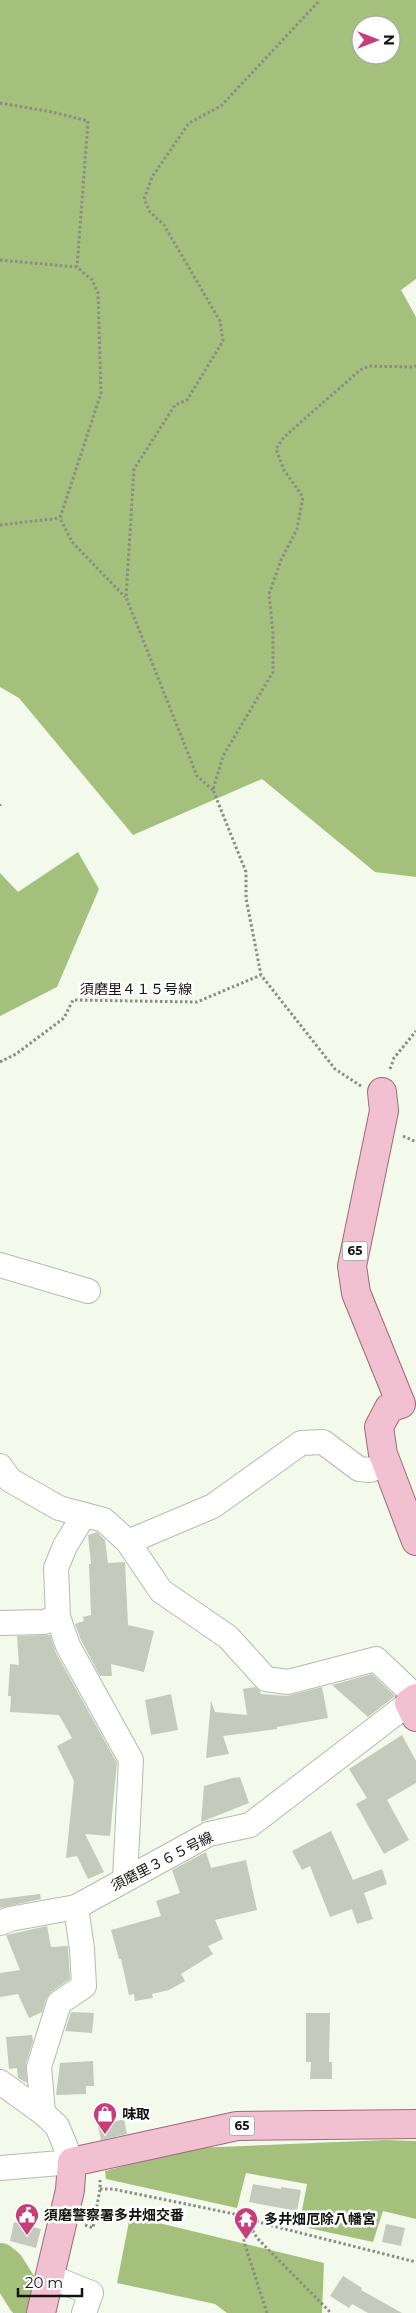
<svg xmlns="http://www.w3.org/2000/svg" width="416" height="2313" viewBox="0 0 416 2313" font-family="Montserrat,'Noto Sans JP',sans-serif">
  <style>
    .forest { fill: #a5c07d; fill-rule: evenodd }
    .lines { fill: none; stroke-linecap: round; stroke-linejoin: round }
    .river { stroke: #a5c07d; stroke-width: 38 }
    .building { fill: #c4cabc }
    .minor-casing { stroke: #b5bbad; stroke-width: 26 }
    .major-casing { stroke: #9d6a7a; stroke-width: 30 }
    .path { stroke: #898d83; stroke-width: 3; stroke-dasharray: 2.5 2.5; stroke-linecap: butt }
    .minor { stroke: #fff; stroke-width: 24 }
    .major { stroke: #f1c1d1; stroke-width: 28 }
    .labels { text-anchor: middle; stroke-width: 5; stroke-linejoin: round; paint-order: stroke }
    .shield { fill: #fff; stroke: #595a57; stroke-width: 1 }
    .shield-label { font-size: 12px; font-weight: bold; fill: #12140f }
    .street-label { font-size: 14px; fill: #12140f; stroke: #fff }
    .poi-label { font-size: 14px; font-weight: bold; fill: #12140f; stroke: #fff; text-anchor: start }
  </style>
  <rect width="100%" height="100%" fill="#f3faeb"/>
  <g class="forest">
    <path d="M 0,0 L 416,0 L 416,279 L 401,290 L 416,317 L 416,877 L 375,872 L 262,779 L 133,835 L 19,698 L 0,687 ZM 361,25 L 391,25 L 391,55 L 361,55 Z"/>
    <path d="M 78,852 L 99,889 L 57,987 L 0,1016 L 0,873 L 18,892 Z"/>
    <path d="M 386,2140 L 416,2141 L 416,2219 L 383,2211 L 373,2242 L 299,2226 L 307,2184 L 246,2173 L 237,2208 L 106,2179 L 105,2171 L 194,2148 Z"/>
    <path d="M 130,2216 L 324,2263 L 322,2313 L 227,2313 L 215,2304 L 117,2283 Z"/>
  </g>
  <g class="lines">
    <path class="river" d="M 0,2262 L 6,2267 L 26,2299"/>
  </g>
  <g class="building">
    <path d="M 97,1532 L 105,1540 L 108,1563 L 125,1562 L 128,1625 L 154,1631 L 144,1672 L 111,1664 L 112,1676 L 100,1676 L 81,1640 L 75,1624 L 84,1621 L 83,1617 L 91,1615 L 89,1564 L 91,1564 L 88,1535 Z"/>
    <path d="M 50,1635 L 56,1653 L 117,1763 L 110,1836 L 85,1834 L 104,1872 L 88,1879 L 77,1856 L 66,1858 L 74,1781 L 57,1746 L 72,1738 L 59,1715 L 10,1712 L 11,1696 L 8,1696 L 10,1664 L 19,1665 L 17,1636 Z"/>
    <path d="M 372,1674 L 395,1696 L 368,1717 L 332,1685 Z"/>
    <path d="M 255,1687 L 260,1691 L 261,1694 L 287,1696 L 322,1687 L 328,1718 L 277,1727 L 277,1729 L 223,1736 L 229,1754 L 206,1758 L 211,1701 L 215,1712 L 247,1715 L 243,1689 Z"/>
    <path d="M 171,1694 L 178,1730 L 151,1735 L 145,1700 Z"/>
    <path d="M 402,1735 L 416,1761 L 416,1783 L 387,1800 L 409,1840 L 384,1854 L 356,1804 L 367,1798 L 349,1769 Z"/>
    <path d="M 236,1777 L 236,1778 L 240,1777 L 249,1803 L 201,1822 L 204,1786 Z"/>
    <path d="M 331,1831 L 353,1880 L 382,1869 L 387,1884 L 364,1893 L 373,1919 L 357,1924 L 352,1909 L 330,1917 L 310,1866 L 302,1870 L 292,1851 Z"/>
    <path d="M 206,1852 L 211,1868 L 246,1860 L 257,1910 L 215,1920 L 223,1939 L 208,1946 L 213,1954 L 181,1974 L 185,1981 L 169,1990 L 152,1994 L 153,1998 L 135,2001 L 134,1994 L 129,1995 L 121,1959 L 119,1959 L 111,1930 L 161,1916 L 156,1901 L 180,1893 L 172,1870 Z"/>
    <path d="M 40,1894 L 41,1899 L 0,1908 L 0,1899 Z"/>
    <path d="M 47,1926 L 51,1947 L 68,1946 L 70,1979 L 51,1992 L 46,1999 L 42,2012 L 29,2018 L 18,1994 L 0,1997 L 0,1973 L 20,1970 L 6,1935 Z"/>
    <path d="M 71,2012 L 94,2013 L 92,2033 L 65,2031 Z"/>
    <path d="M 306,2013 L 330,2013 L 329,2062 L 332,2062 L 332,2079 L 310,2079 L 311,2062 L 306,2062 Z"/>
    <path d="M 32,2035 L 33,2041 L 26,2063 L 27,2083 L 18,2078 L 17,2068 L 9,2069 L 6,2037 Z"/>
    <path d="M 93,2061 L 94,2086 L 86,2086 L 86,2094 L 56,2095 L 60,2063 Z"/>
    <path d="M 124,2119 L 127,2134 L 101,2140 L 98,2126 Z"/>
    <path d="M 253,2184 L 281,2189 L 281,2187 L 301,2190 L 297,2211 L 249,2202 Z"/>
    <path d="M 14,2222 L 41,2229 L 36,2248 L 10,2241 Z"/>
    <path d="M 386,2224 L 405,2228 L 401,2246 L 382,2242 Z"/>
    <path d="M 343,2276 L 362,2288 L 361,2290 L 402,2313 L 368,2313 L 352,2304 L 349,2308 L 330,2296 Z"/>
  </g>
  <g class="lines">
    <g class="minor-casing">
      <g id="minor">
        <path d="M 0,1265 L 88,1291"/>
        <path d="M 0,1466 L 10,1480 L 59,1508 L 104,1520 L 128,1542 L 161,1591 L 228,1637 L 266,1679 L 288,1682 L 376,1659 L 416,1697"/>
        <path d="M 84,1515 L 65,1546 L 56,1568 L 58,1617 L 68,1646 L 131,1760 L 125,1879"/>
        <path d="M 128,1542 L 213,1506 L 301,1443 L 323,1442 L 359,1469 L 370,1470 L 387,1464"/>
        <path d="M 0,1623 L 44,1622 L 58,1617"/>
        <path d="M 0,1923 L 10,1919 L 76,1907 L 209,1834 L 250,1825 L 409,1703"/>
        <path d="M 0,2082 L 43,2113 L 57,2126 L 72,2162 L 0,2168"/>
        <path d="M 43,2113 L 39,2067 L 59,2003 L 84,1986 L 82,1949 L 76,1907"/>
        <path d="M 51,2277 L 91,2293 L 84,2313"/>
      </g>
    </g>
    <g class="major-casing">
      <g id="major">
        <path d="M 382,1092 L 384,1111 L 352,1266 L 356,1293 L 401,1404 L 389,1408 L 379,1427 L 383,1454 L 416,1541"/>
        <path d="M 416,1698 L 409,1703 L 416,1717"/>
        <path d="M 41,2313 L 70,2190 L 72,2162 L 237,2126 L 416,2124"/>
      </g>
    </g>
    <g class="path">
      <path d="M 0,103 L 52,112 L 88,121 L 77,267"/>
      <path d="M 0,260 L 77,267 L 92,280 L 98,293 L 101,393 L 60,518 L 72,542 L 125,597"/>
      <path d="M 0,525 L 60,518"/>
      <path d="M 213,790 L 197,776 L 126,597 L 134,469 L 175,405 L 187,400 L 223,341 L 220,321 L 164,225 L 150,212 L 144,199 L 152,177 L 189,123 L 221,106 L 320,0"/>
      <path d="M 0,804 L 0,806"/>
      <path d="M 0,1062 L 16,1054 L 64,1018 L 73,1000 L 197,1002 L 261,975"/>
      <path d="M 390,1069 L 394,1058 L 416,1031"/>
      <path d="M 361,1086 L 335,1069 L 261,975 L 246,898 L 246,872 L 213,790 L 223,756 L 273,672 L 273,632 L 269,594 L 281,560 L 297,529 L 303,497 L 284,470 L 276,449 L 284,437 L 360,370 L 369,366 L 410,367 L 416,366"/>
      <path d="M 403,1136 L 416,1142"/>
      <path d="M 100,2189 L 113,2189 L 239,2215 L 265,2224 L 416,2262"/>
      <path d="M 85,2225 L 93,2228 L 100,2189 L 100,2180"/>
      <path d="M 267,2313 L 244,2242 L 245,2217 L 257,2238 L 331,2313"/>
    </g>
    <use href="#minor" class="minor"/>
    <use href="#major" class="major"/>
  </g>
  <defs>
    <g id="shop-pin" transform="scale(1.25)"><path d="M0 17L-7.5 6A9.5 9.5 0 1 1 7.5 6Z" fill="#c73e79" stroke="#fff"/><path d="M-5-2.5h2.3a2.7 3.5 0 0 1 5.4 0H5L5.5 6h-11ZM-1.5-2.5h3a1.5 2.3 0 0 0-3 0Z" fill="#fff"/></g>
    <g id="civic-pin" transform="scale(1.25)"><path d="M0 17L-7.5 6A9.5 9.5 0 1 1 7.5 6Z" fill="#c73e79" stroke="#fff"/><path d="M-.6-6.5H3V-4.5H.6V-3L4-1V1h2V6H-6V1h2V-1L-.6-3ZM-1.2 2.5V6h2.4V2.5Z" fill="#fff"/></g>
    <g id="temple-pin" transform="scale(1.25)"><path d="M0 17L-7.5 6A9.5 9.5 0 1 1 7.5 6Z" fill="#c73e79" stroke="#fff"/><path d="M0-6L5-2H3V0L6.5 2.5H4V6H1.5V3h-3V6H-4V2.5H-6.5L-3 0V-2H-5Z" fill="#fff"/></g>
  </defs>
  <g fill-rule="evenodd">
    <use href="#shop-pin" x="105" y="2114"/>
    <use href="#civic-pin" x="27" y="2215"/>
    <use href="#temple-pin" x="246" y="2219"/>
  </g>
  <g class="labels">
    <g class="shield">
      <rect x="342.5" y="1241.5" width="25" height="19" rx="4"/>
      <rect x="229.5" y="2116.5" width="25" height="19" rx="4"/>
    </g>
    <g class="shield-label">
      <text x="355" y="1255">65</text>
      <text x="242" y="2130">65</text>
    </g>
    <g class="street-label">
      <text x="136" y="994">須磨里４１５号線</text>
      <text transform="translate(162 1861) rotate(-27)" y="5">須磨里３６５号線</text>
    </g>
    <g class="poi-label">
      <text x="122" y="2119">味取</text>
      <text x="44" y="2220">須磨警察署多井畑交番</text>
      <text x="264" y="2224">多井畑厄除八幡宮</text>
    </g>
  </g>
  <g transform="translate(376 40) rotate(90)"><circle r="24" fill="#ffffff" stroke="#a0a19f"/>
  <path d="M0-4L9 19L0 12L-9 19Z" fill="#c73e79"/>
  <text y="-8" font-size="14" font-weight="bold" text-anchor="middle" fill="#12140f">N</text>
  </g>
  <path d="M18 2288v8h64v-8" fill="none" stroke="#12140f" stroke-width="2.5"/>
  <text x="25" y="2288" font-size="15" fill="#12140f" stroke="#ffffff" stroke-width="4" paint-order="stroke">20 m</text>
</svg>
